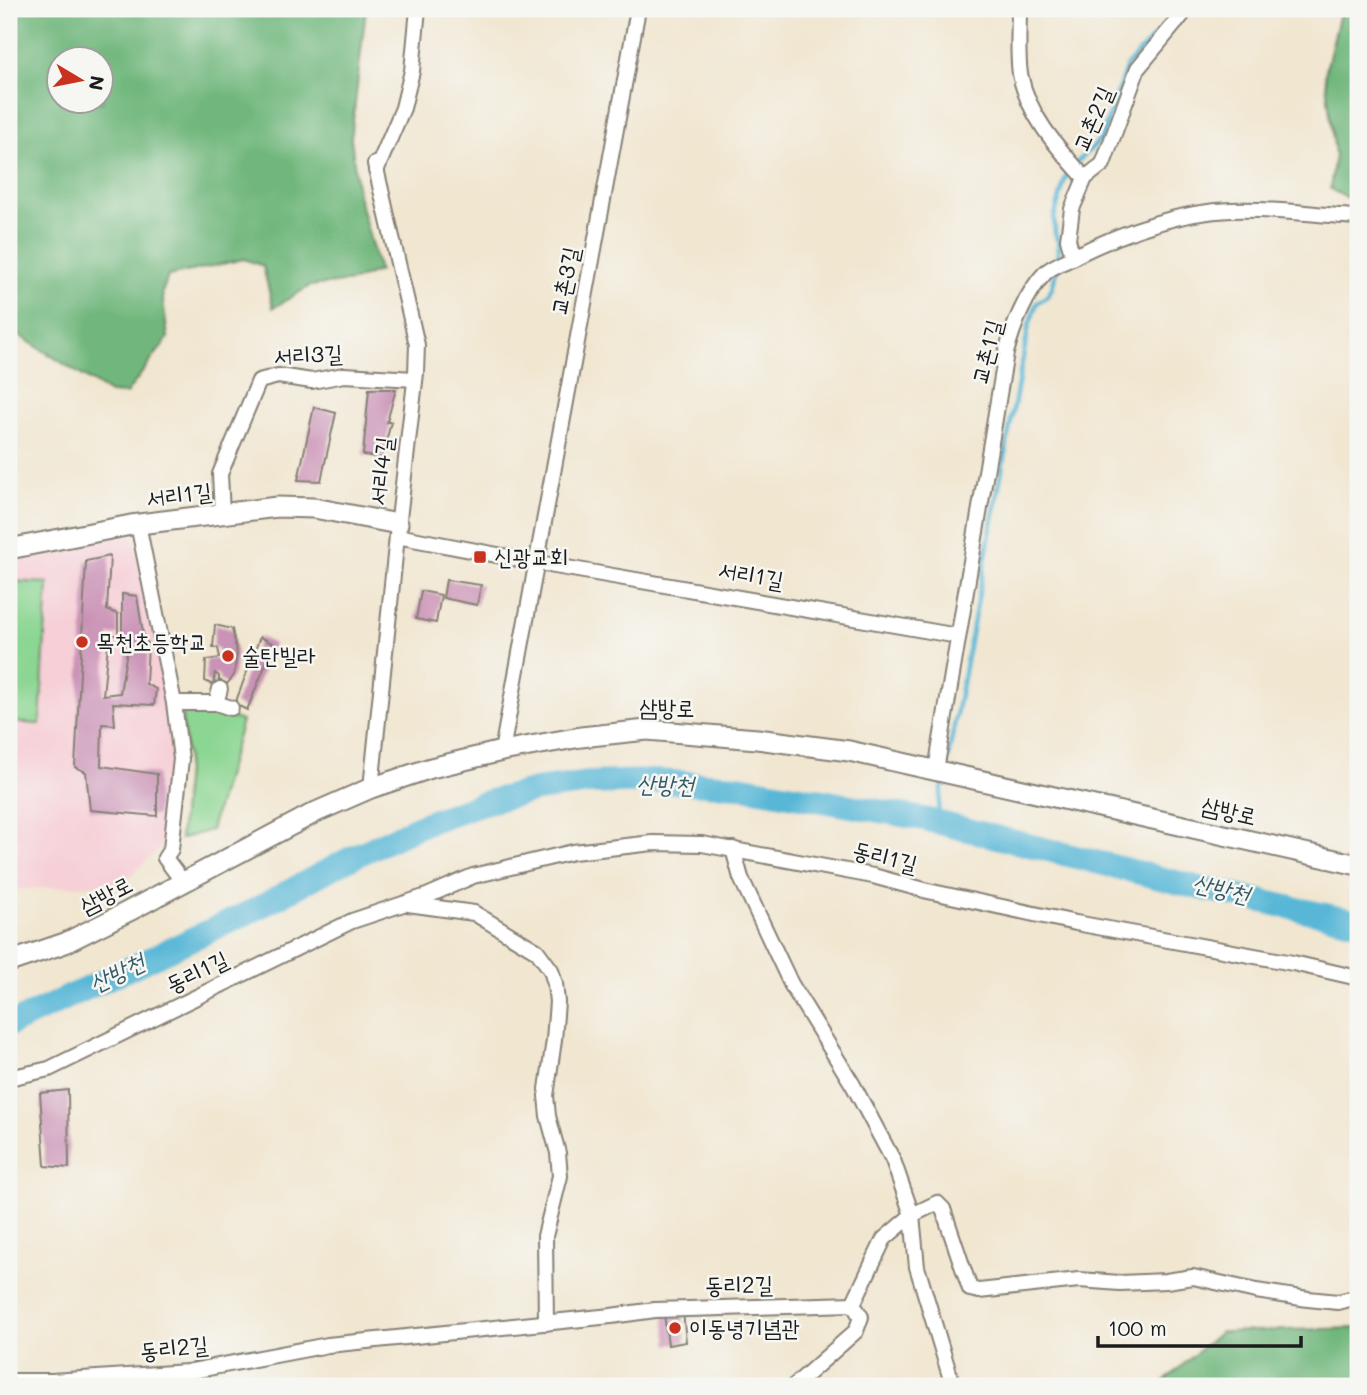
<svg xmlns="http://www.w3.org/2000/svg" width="1367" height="1395" viewBox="0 0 1367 1395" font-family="Mali,'Poor Story',sans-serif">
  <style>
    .built { fill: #f6cfd7 }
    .green { fill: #8cd693; stroke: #547958; stroke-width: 2 }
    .forest { fill: #71b77d; stroke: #466a4c; stroke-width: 2; fill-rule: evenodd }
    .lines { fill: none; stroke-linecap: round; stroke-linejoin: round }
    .stream { stroke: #59b7d7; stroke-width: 4.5 }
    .river { stroke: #59b7d7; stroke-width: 24 }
    .building { fill: #ca92b6 }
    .minor-casing { stroke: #868176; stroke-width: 18 }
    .tertiary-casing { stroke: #868176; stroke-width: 23 }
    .minor { stroke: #fff; stroke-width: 14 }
    .tertiary { stroke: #fff; stroke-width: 19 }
    .poi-dot { fill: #c8321e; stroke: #f6f6f2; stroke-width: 2.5 }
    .labels { text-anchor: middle; stroke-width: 5; stroke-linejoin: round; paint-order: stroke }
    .street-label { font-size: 23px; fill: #1c1c1c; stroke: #f6f6f2 }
    .poi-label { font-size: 23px; fill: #1c1c1c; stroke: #f6f6f2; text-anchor: start }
    .water-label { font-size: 24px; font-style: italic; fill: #345a67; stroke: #f6f6f2 }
  </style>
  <rect width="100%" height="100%" fill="#f6f6f2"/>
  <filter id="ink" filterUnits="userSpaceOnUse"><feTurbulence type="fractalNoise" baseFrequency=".0143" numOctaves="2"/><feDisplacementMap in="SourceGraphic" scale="14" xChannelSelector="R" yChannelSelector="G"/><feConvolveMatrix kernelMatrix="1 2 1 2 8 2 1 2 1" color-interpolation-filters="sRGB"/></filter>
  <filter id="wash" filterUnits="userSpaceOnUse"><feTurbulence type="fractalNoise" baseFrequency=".00686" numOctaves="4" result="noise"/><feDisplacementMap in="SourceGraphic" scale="28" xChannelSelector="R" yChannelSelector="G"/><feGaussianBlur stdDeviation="1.57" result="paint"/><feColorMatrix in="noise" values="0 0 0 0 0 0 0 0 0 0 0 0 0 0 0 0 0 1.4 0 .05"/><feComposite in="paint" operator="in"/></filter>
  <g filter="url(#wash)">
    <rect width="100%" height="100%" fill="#f1e6d0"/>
    <path class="built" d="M 133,534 L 174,725 L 168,840 L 123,883 L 9,890 L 19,840 L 9,832 L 9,559 Z"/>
    <g class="green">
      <path d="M 9,581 L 48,583 L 40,724 L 9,722 Z"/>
      <path d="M 181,709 L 217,712 L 242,721 L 211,830 L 180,839 L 187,758 Z"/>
    </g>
    <g class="forest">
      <path d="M 9,9 L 366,9 L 351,138 L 358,195 L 379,271 L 353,281 L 310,286 L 273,308 L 263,266 L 244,259 L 168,276 L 162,293 L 168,338 L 126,394 L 110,393 L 9,329 ZM 60,60 L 102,60 L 102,102 L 60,102 Z"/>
      <path d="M 1341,9 L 1358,9 L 1358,199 L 1345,197 L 1330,189 L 1335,155 L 1325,74 Z"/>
      <path d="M 1358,1328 L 1358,1386 L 1159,1386 L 1220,1332 Z"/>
    </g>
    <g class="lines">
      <g class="stream">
        <path d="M 1057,260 L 1059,245 L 1055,233 L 1054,218 L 1065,179 L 1070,169 L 1101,139 L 1127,65 L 1170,20"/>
        <path d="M 946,769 L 1029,325 L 1037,303 L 1047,296 L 1052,288 L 1057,269"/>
        <path d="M 936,822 L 944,777"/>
      </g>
      <path class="river" d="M 9,1025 L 256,909 L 347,860 L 426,823 L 483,803 L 536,790 L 589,783 L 655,781 L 738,786 L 924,819 L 1200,888 L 1358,922"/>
    </g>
    <g id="blocks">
      <g class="building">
        <path d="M 369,389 L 396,389 L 387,422 L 391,422 L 382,458 L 363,455 Z"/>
        <path d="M 314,407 L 336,413 L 321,481 L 298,480 Z"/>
        <path d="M 110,556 L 107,610 L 118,614 L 118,635 L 109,635 L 103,695 L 120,693 L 128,645 L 122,643 L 122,594 L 137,596 L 143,633 L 148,644 L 146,684 L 156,689 L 154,705 L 113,703 L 115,725 L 102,724 L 101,766 L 157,774 L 157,816 L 90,810 L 86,772 L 75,767 L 86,561 Z"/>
        <path d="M 446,580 L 481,585 L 477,605 L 443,598 Z"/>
        <path d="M 421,591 L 441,595 L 436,623 L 416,619 Z"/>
        <path d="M 215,625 L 232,629 L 237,654 L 234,675 L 227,684 L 219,680 L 219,676 L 215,673 L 213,685 L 205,681 L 206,660 L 220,658 L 218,648 L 213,647 Z"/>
        <path d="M 260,637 L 274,644 L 247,710 L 235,704 Z"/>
        <path d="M 68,1090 L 69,1168 L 45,1166 L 40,1093 Z"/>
        <path d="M 683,1311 L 686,1342 L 668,1345 L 664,1314 Z"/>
      </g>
    </g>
  </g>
  <g filter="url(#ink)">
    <use href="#blocks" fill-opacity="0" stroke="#868176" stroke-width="2"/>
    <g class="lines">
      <g class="minor-casing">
        <g id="minor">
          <path d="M 1019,9 C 1019,30 1017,53 1020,74 C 1028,116 1058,148 1085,178"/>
          <path d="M 376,171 L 403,108 L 412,71 L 418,9"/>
          <path d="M 1073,258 L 1068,239 L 1072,209 L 1085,178 L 1103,164 L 1138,68 L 1187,9"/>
          <path d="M 222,514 L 220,474 L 259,381 L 278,376 L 312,381 L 344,375 L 415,379"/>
          <path d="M 138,524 L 174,703 L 181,759 L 171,849 L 165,858 L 183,882"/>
          <path d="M 397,536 L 555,566 L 958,636"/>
          <path d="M 174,703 L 216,703 L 231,708"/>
          <path d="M 216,703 L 220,689"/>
          <path d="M 502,751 L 638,9"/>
          <path d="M 936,770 L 1006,353 C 1013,326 1026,293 1045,273 C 1052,266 1065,262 1073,257 C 1121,233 1177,212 1231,210 C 1273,208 1316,215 1358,217"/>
          <path d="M 371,788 L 397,536 L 416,373 L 417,345 L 375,164"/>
          <path d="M 733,849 L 741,878 L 791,984 L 853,1085 L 893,1160 L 912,1215 L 917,1267 L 953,1386"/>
          <path d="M 408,904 L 474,913 L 537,951 L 551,970 L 555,984 L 557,1002 L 554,1040 L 546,1096 L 548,1116 L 558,1153 L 560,1176 L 545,1236 L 546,1323"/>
          <path d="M 9,1078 L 49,1069 L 352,921 L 427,896 L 473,876 L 573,852 L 653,843 L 702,844 L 873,876 L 928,891 L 1076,923 L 1293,963 L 1358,978"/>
          <path d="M 9,1381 L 52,1381 L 187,1372 L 328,1345 L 611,1316 L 655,1310 L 853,1304 L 884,1239 L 912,1215 L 937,1203 L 943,1209 L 970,1289 L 979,1291 L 1079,1280 L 1120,1283 L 1166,1281 L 1193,1277 L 1256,1291 L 1308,1299 L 1338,1302 L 1358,1297"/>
          <path d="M 794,1386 L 856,1331 L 861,1317 L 853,1304"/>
        </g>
      </g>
      <g class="tertiary-casing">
        <g id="tertiary">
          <path d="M 9,549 L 131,525 L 277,507 L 314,508 L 398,524"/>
          <path d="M 9,962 L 65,943 L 129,911 L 316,812 L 371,788 L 431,768 L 502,751 L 581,737 L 647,730 L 757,739 L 849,751 L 1358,865"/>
        </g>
      </g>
      <use href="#minor" class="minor"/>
      <use href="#tertiary" class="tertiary"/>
    </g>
  </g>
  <g class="poi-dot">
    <rect x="473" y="550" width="14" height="14" rx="3.5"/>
    <circle cx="82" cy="642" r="7"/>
    <circle cx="228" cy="656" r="7"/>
    <circle cx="675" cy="1328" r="7"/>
  </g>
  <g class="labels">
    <g class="street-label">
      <text transform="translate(1093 119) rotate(-67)" y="8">교촌2길</text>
      <text transform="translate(565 281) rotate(-79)" y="8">교촌3길</text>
      <text transform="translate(987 352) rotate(-76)" y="8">교촌1길</text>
      <text transform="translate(308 355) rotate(-3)" y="8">서리3길</text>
      <text transform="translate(381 471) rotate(-84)" y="8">서리4길</text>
      <text transform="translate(179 495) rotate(-7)" y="8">서리1길</text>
      <text transform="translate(751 575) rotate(10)" y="8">서리1길</text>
      <text transform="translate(667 708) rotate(1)" y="8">삼방로</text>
      <text transform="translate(1229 811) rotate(13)" y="8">삼방로</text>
      <text transform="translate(885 857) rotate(14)" y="8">동리1길</text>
      <text transform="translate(106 895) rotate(-27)" y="8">삼방로</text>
      <text transform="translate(197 972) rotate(-26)" y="8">동리1길</text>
      <text transform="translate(739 1285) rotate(-1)" y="8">동리2길</text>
      <text transform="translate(174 1348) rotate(-6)" y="8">동리2길</text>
    </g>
    <g class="poi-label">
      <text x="494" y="565">신광교회</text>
      <text x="96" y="650">목천초등학교</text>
      <text x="242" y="664">술탄빌라</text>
      <text x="689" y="1336">이동녕기념관</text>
    </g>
    <g class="water-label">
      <text transform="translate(665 785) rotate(1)" y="8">산방천</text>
      <text transform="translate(1221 889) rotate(13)" y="8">산방천</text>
      <text transform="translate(117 973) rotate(-26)" y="8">산방천</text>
    </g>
  </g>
  <rect width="1367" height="1395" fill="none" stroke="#f6f6f2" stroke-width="35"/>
  <g transform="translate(80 80) rotate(100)"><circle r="33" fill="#f6f6f2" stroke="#9f9f9c" stroke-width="2"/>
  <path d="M0-5L12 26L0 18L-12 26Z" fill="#c8321e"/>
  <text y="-10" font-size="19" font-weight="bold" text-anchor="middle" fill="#1c1c1c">N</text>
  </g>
  <path d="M1098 1336v10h203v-10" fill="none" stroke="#1c1c1c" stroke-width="3.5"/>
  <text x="1108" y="1336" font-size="21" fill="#1c1c1c" stroke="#f6f6f2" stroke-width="5" paint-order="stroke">100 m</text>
</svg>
